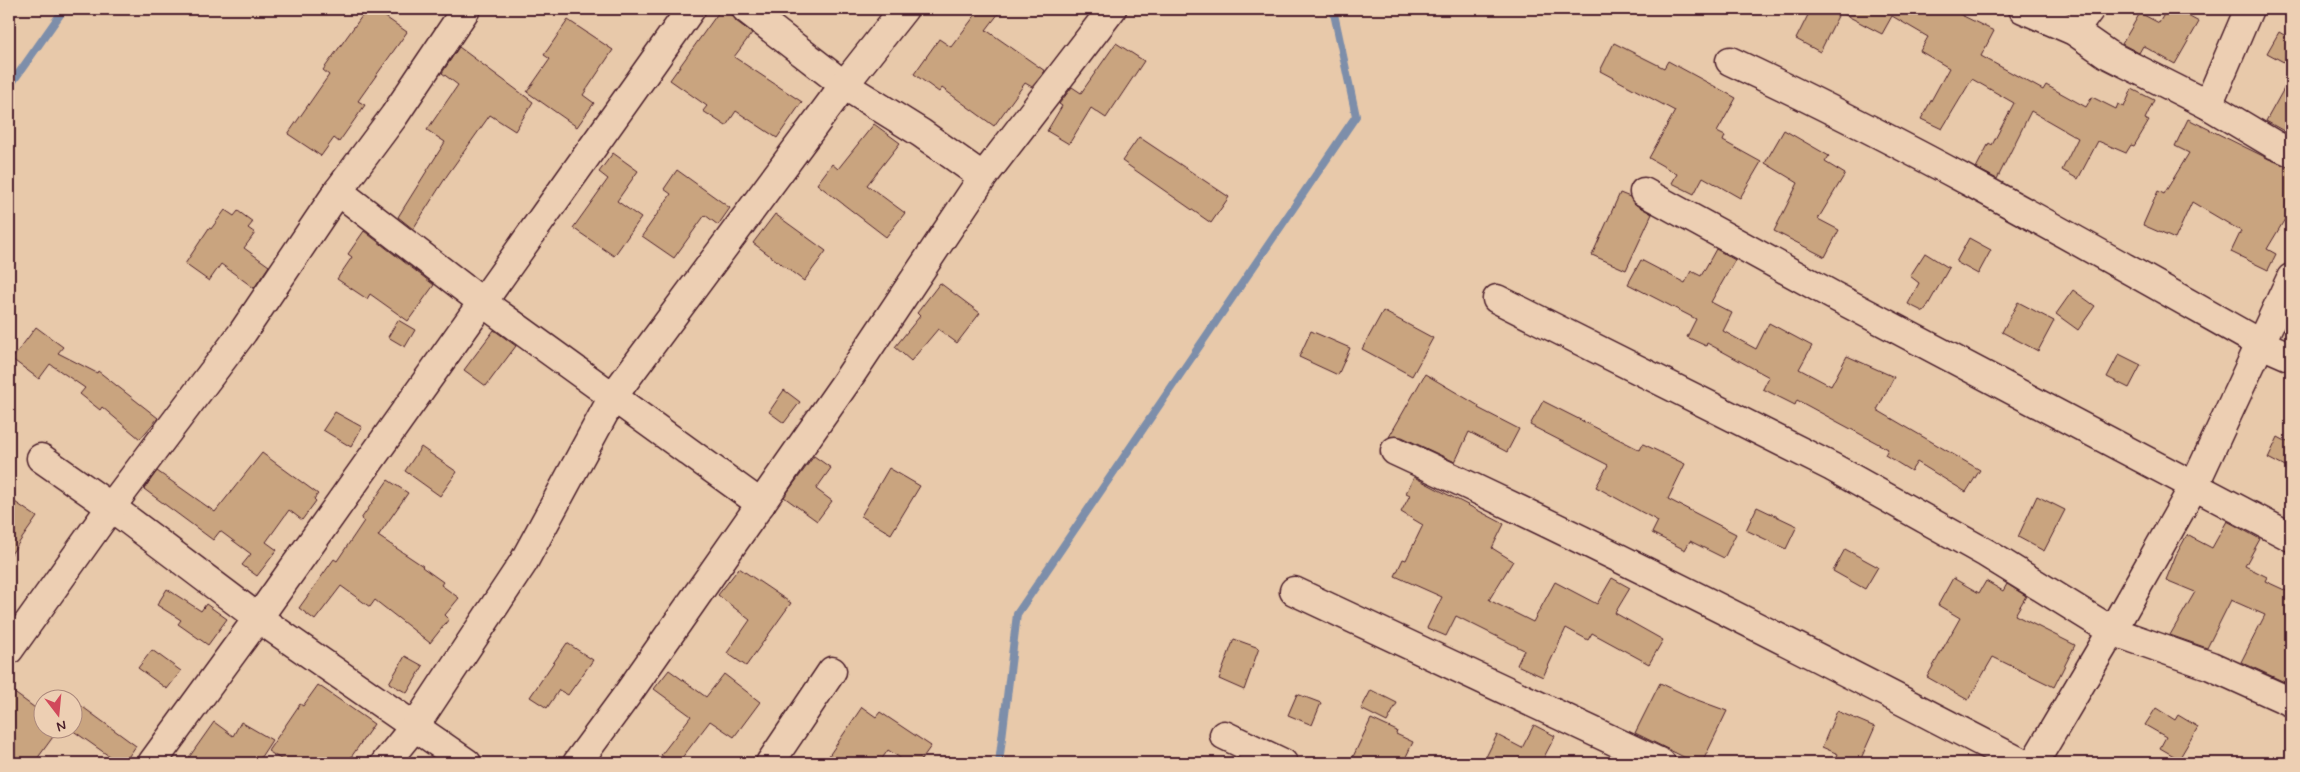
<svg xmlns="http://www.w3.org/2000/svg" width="2300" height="772" viewBox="0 0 2300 772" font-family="Mynerve,sans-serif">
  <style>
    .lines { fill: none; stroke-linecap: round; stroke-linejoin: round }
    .stream { stroke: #7d8eaa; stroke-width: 8 }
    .building { fill: #c9a47f; stroke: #4a1f2b }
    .minor-casing { stroke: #4a1f2b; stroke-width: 31 }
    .tertiary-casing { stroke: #4a1f2b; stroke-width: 31 }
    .minor { stroke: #edcfb3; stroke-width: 28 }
    .tertiary { stroke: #edcfb3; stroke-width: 28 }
  </style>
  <rect width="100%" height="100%" fill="#e8c9aa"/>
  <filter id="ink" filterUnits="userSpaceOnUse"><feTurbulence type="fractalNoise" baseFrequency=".02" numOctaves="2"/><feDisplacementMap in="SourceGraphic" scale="10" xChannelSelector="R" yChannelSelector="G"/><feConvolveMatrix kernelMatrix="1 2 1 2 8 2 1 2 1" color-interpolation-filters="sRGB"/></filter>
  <g filter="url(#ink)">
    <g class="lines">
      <g class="stream">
        <path d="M 9,87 L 64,9"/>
        <path d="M 999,763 L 1017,614 L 1356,116 L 1333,9"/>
      </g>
    </g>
    <g class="building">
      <path d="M 367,9 L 374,9 L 407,32 L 358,101 L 365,105 L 339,142 L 334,138 L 321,156 L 288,134 L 329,75 L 323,70 Z"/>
      <path d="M 721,9 L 731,9 L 736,21 L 752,33 L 734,57 L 802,102 L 777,138 L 736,111 L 726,126 L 703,111 L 707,106 L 670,80 Z"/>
      <path d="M 980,9 L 1002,9 L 986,30 L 1045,71 L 1032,87 L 1025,83 L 994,126 L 942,88 L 939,92 L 914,74 L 939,39 L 951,47 Z"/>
      <path d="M 1811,9 L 1823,9 L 1838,16 L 1820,52 L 1796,39 Z"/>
      <path d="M 1834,9 L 1949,9 L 1994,31 L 1981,56 L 2043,90 L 2046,85 L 2086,107 L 2092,97 L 2116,109 L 2118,104 L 2124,107 L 2132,89 L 2154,100 L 2145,119 L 2149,121 L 2134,146 L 2131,145 L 2126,153 L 2098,141 L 2078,179 L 2062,170 L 2078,138 L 2031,111 L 1997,179 L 1976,168 L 1989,143 L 1992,145 L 2014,103 L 1972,79 L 1942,129 L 1921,119 L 1949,68 L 1920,51 L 1928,37 L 1892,16 L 1882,34 Z"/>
      <path d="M 2167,9 L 2175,9 L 2199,22 L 2175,64 L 2143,46 L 2139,53 L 2122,44 L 2140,13 L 2159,23 Z"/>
      <path d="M 568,20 L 613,50 L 583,95 L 594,103 L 577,127 L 527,92 L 550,59 L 544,55 Z"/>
      <path d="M 2279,32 L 2291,39 L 2291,66 L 2267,53 Z"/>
      <path d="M 1116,43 L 1144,61 L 1106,118 L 1091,108 L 1069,144 L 1047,131 L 1062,106 L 1059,104 L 1072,87 L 1081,93 Z"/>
      <path d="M 1614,43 L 1664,68 L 1668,61 L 1736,98 L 1717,132 L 1725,136 L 1723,141 L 1761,162 L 1740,198 L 1703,177 L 1694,194 L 1672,183 L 1677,174 L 1649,158 L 1675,111 L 1600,71 Z"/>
      <path d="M 459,47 L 533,102 L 515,131 L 490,115 L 448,174 L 413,229 L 398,217 L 445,142 L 427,130 L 458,85 L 442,73 Z"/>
      <path d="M 2291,76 L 2291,135 L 2266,121 Z"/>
      <path d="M 2188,119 L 2269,159 L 2291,167 L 2291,209 L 2267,249 L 2276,254 L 2268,270 L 2231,252 L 2241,231 L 2192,202 L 2175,239 L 2143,225 L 2158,191 L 2164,194 L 2189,153 L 2175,146 Z"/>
      <path d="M 874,124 L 900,143 L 867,185 L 905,213 L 886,237 L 817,184 L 832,164 L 838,169 Z"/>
      <path d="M 1784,130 L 1829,156 L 1825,162 L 1845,174 L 1818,219 L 1839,230 L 1825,257 L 1774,231 L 1798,183 L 1765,163 Z"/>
      <path d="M 1139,137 L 1229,197 L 1211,223 L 1122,161 Z"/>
      <path d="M 613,153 L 638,171 L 617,201 L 641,218 L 614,256 L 573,228 L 608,179 L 599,172 Z"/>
      <path d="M 677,170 L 730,208 L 718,225 L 705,215 L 674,258 L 642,236 L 671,194 L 664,189 Z"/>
      <path d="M 1620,193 L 1630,197 L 1636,205 L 1652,214 L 1626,270 L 1592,255 Z"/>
      <path d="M 225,210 L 234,216 L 238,211 L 253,222 L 248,228 L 255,233 L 244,248 L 269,266 L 254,288 L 221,264 L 209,281 L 185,264 L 209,228 L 211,229 Z"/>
      <path d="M 775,214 L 826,251 L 804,281 L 753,243 Z"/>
      <path d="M 364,231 L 434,285 L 408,321 L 370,294 L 367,299 L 337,279 L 352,257 L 348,254 Z"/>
      <path d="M 1969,238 L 1991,250 L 1978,274 L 1956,262 Z"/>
      <path d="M 1716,249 L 1735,260 L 1711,302 L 1732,313 L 1723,331 L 1756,349 L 1769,323 L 1812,346 L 1799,369 L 1831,386 L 1847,356 L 1894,377 L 1877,410 L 1980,470 L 1966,492 L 1917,462 L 1911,471 L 1885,455 L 1888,449 L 1797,400 L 1795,405 L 1763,389 L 1769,377 L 1707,343 L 1706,346 L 1687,337 L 1696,319 L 1628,284 L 1641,260 L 1685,283 L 1691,271 L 1701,276 Z"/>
      <path d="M 1925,253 L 1949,268 L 1924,312 L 1908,304 L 1919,283 L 1910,276 Z"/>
      <path d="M 940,283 L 980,313 L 957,343 L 938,329 L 911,361 L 895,347 L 920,316 L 917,313 Z"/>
      <path d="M 2073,290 L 2095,306 L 2078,330 L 2056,314 Z"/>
      <path d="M 2018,302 L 2054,321 L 2038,351 L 2002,332 Z"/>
      <path d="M 1383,311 L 1433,338 L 1412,376 L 1362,349 Z"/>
      <path d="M 398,320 L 415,330 L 405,347 L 388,337 Z"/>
      <path d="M 36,327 L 63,347 L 58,353 L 97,373 L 98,371 L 158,418 L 140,439 L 102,407 L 100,410 L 80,394 L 85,388 L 50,364 L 39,379 L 12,359 Z"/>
      <path d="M 494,330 L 516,346 L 486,386 L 464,370 Z"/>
      <path d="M 1311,331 L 1350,348 L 1338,375 L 1299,357 Z"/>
      <path d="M 2119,354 L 2141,365 L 2129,388 L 2107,377 Z"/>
      <path d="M 1425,374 L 1479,406 L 1478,408 L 1519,429 L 1507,452 L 1469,432 L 1455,462 L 1402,437 L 1389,437 Z"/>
      <path d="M 784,390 L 800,402 L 784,423 L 769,412 Z"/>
      <path d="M 1543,401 L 1640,450 L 1643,444 L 1685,464 L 1668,499 L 1736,534 L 1724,558 L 1690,541 L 1685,550 L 1652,533 L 1658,521 L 1596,487 L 1608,465 L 1530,425 Z"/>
      <path d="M 335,412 L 362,427 L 351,447 L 323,430 Z"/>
      <path d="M 2278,437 L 2291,444 L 2291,470 L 2268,458 Z"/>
      <path d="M 421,447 L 457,472 L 440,496 L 405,471 Z"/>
      <path d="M 262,453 L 318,494 L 314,499 L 316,501 L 302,520 L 289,510 L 266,542 L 277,550 L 257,576 L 242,565 L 251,554 L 220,531 L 213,540 L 144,489 L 157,471 L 215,512 Z"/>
      <path d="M 814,456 L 831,468 L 816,489 L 832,501 L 817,521 L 784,497 Z"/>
      <path d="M 889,468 L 920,486 L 891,534 L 861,516 Z"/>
      <path d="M 1414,477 L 1504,524 L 1492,548 L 1513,561 L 1489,600 L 1533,622 L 1555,582 L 1597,604 L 1612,578 L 1630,588 L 1615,613 L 1663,640 L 1649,664 L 1592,633 L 1588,640 L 1566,628 L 1543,677 L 1517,665 L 1524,650 L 1456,616 L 1446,636 L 1427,628 L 1442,597 L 1395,576 L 1403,559 L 1406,560 L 1423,525 L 1401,512 L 1410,495 L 1406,493 Z"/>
      <path d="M 388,480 L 408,493 L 378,536 L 423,566 L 422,567 L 443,582 L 441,585 L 459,598 L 445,615 L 449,619 L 430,643 L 375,600 L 370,607 L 341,586 L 315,620 L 299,608 L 334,559 L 337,561 L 364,521 L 361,519 Z"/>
      <path d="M 2037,496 L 2065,510 L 2044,551 L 2018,537 Z"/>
      <path d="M 9,498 L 37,517 L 9,557 Z"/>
      <path d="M 1757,507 L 1797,526 L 1786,549 L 1746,530 Z"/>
      <path d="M 2227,521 L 2260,539 L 2245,566 L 2267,577 L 2265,581 L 2291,593 L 2291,685 L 2241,662 L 2265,615 L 2231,600 L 2207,648 L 2170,635 L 2195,592 L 2166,580 L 2176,555 L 2187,535 L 2212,548 Z"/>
      <path d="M 1845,549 L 1878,567 L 1865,589 L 1833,571 Z"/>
      <path d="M 739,568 L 791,603 L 746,666 L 727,653 L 750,620 L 718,595 Z"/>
      <path d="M 1953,578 L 1979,593 L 1986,581 L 2003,591 L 2007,584 L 2026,596 L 2015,615 L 2075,645 L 2054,687 L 1993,657 L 1968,700 L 1927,677 L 1960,618 L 1938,605 Z"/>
      <path d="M 167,589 L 201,611 L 206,604 L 227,619 L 208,645 L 178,624 L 181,620 L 157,605 Z"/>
      <path d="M 1234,639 L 1259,648 L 1244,690 L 1219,679 Z"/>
      <path d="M 567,643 L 593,660 L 568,695 L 559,690 L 547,708 L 530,697 Z"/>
      <path d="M 152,650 L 181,671 L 167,689 L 138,668 Z"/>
      <path d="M 405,656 L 423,666 L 407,693 L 389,683 Z"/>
      <path d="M 669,670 L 706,697 L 724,674 L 760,702 L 734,737 L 710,721 L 678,763 L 672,763 L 661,755 L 691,716 L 654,689 Z"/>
      <path d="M 1660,683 L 1692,698 L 1727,711 L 1702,763 L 1696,763 L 1635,733 Z"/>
      <path d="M 318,685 L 374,724 L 347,763 L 287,763 L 268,751 L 300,704 L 303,706 Z"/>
      <path d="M 9,689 L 42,713 L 42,730 L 58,730 L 34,763 L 9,763 Z"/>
      <path d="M 1371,690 L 1397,703 L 1387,722 L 1361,709 Z"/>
      <path d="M 1297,694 L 1321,703 L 1312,725 L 1288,715 Z"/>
      <path d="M 80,705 L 136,746 L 124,763 L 119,763 L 72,730 L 72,715 Z"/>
      <path d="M 862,707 L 876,717 L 880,712 L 931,746 L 919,763 L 908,763 L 888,750 L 879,763 L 824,763 Z"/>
      <path d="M 2156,708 L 2175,720 L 2178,715 L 2198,727 L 2179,759 L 2160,748 L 2166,737 L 2145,725 Z"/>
      <path d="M 1837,711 L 1875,727 L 1859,763 L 1834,763 L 1838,754 L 1822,747 Z"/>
      <path d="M 1371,719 L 1397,731 L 1396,734 L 1413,742 L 1403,763 L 1350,763 Z"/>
      <path d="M 214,722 L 233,736 L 241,722 L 272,740 L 257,763 L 185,763 Z"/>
      <path d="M 1534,725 L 1555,736 L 1543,759 L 1551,763 L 1483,763 L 1497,735 L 1522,748 Z"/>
    </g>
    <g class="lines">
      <g class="minor-casing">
        <g id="minor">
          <path d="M 746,9 L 844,85 L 921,133 L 983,177"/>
          <path d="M 2023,9 L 2074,31 L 2107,54 L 2208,105 L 2275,145 L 2291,152"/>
          <path d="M 2074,31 L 2090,9"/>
          <path d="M 1730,61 C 1911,145 2085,245 2259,343 L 2291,357"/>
          <path d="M 2208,105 L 2249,9"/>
          <path d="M 338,191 L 482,302 L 761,504"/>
          <path d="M 1644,192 L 1834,296 L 2291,537"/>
          <path d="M 1497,299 L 1832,467 L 1986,553 L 2112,631 L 2211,666 L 2291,702"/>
          <path d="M 1395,451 C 1607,549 1815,655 2022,763"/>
          <path d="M 41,458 L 111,507 L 258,618 L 467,763"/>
          <path d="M 1294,591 L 1661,763"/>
          <path d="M 9,650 L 111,507 L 243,332 L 338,191 L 394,116 L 466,9"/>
          <path d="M 1224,735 L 1283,763"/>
          <path d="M 385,763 L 415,726 L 523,563 L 614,395 L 844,85 L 904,9"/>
          <path d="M 577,763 L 627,695 L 846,382 L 983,177 L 1112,9"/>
          <path d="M 770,763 L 832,671"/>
          <path d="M 2034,763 L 2112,631 L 2194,486 L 2291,278"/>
        </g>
      </g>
      <g class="tertiary-casing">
        <path id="tertiary" d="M 152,763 L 258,618 L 691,9"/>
      </g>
      <use href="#minor" class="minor"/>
      <use href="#tertiary" class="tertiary"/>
    </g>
  </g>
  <rect width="2300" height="772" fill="none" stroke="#edcfb3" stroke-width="30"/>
  <rect x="15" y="15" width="2270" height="742" fill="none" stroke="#4a1f2b" stroke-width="2" filter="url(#ink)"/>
  <g transform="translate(58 714) rotate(164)"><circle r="24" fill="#edcfb3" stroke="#ac897d"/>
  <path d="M0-4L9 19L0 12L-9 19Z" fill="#d1495b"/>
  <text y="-8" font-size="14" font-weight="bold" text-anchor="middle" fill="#4a1f2b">N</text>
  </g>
</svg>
